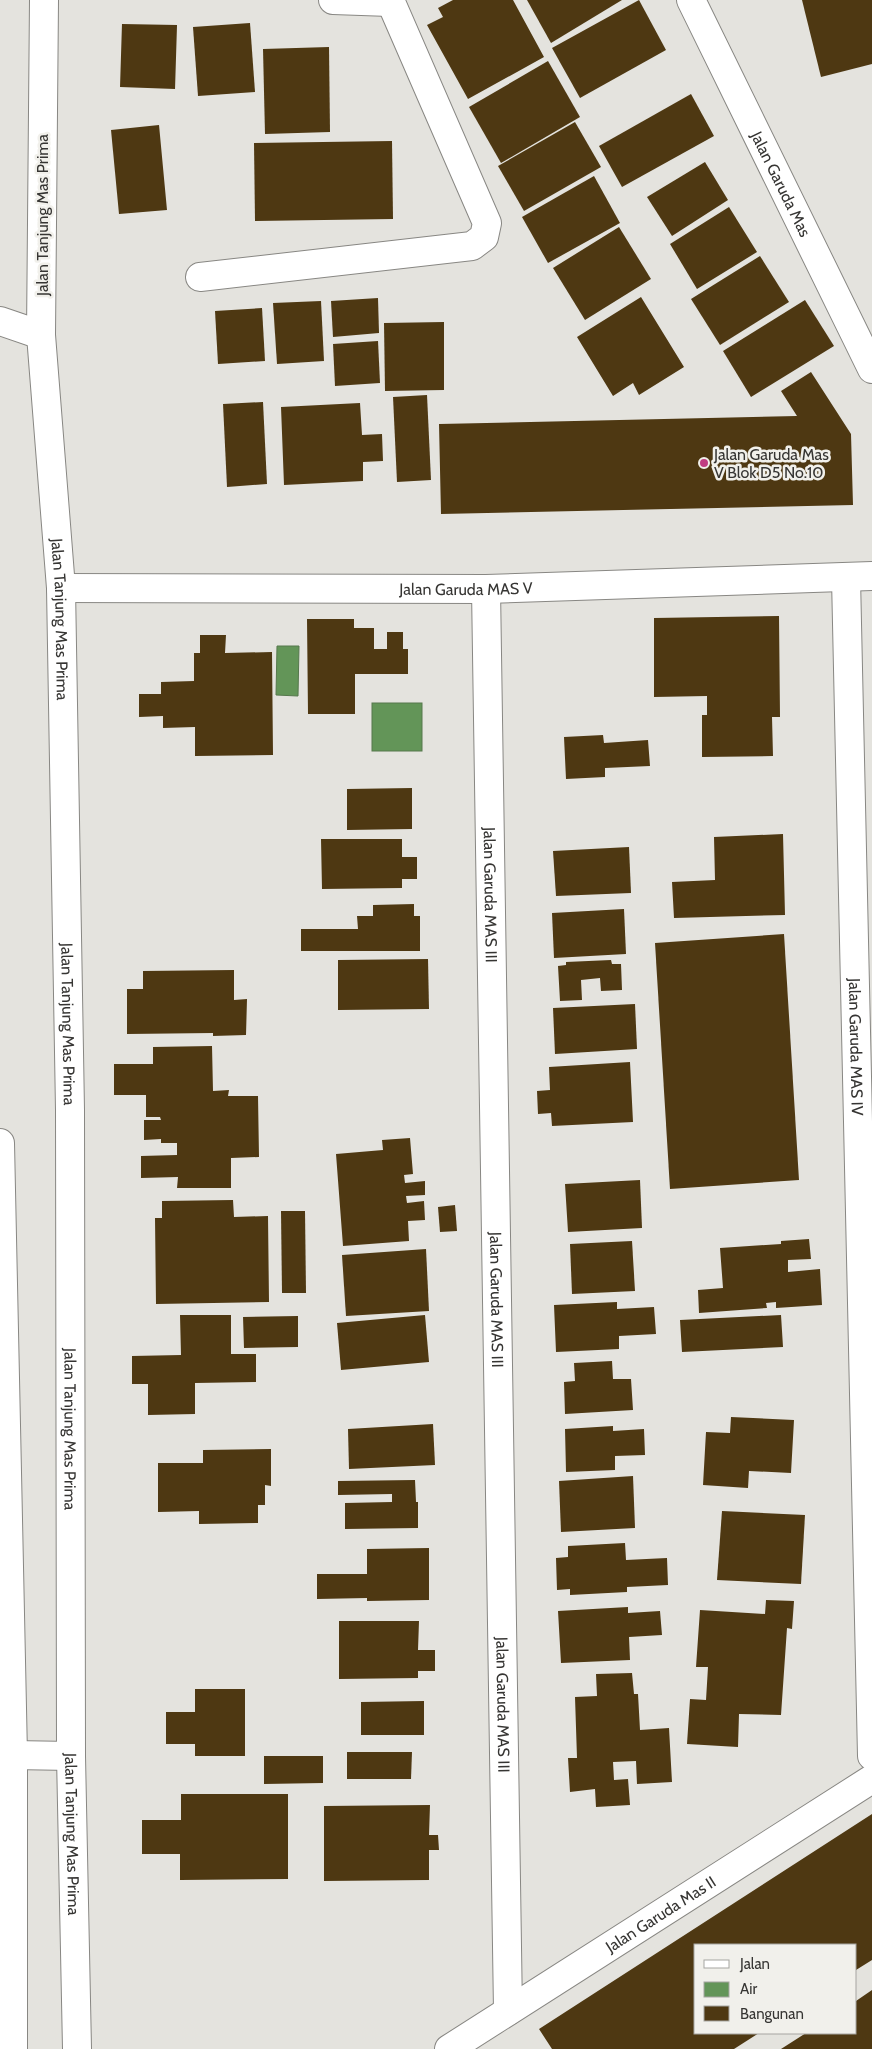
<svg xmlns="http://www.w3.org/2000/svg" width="872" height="2049" viewBox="0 0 872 2049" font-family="Cabin,sans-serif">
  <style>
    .water { fill: #639558; stroke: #56784d }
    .building { fill: #4e3812 }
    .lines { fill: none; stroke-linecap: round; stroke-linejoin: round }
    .street-casing { stroke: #888783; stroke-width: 30 }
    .street { stroke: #fff; stroke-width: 28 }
    .poi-dot { fill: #c03c81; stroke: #f1f0eb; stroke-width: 2 }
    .labels { text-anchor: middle; stroke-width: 5; stroke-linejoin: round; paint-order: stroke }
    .street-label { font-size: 16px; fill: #363533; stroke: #f1f0eb }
    .poi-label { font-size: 16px; fill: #363533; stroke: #f1f0eb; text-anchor: start }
  </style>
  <rect width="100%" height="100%" fill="#e4e3de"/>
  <g class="water">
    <path d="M 277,646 L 299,646 L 298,696 L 276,695 Z"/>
    <rect x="372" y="703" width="50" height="48"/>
  </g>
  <g class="building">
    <path d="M 453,0 L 513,0 L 544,57 L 468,99 L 427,25 L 443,17 L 438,8 Z"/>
    <path d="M 527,0 L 622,0 L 551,43 Z"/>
    <path d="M 639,0 L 666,50 L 580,98 L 552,48 Z"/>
    <path d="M 802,0 L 872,0 L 872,64 L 821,77 Z"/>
    <path d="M 250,23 L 255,92 L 198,96 L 193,27 Z"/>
    <path d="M 122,24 L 177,25 L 175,89 L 120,87 Z"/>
    <path d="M 329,47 L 330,132 L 265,134 L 263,49 Z"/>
    <path d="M 548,61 L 580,117 L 501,163 L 469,107 Z"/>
    <path d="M 691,94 L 714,136 L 622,187 L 599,146 Z"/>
    <path d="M 575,122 L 601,167 L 524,211 L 498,166 Z"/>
    <path d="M 159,125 L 167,210 L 119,214 L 111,130 Z"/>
    <path d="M 392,141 L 393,219 L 255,221 L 254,143 Z"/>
    <path d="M 705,162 L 728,200 L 672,236 L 647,197 Z"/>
    <path d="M 594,176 L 620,223 L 548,263 L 522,217 Z"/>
    <path d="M 729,207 L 757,252 L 697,289 L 670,244 Z"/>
    <path d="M 619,227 L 651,279 L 585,320 L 553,268 Z"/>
    <path d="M 760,256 L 789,302 L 720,345 L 691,299 Z"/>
    <path d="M 641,297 L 684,367 L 639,395 L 633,383 L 613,396 L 577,337 Z"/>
    <path d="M 378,298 L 379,333 L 333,337 L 331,301 Z"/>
    <path d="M 805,300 L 834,346 L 751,397 L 723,351 Z"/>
    <path d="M 321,301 L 324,361 L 277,364 L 273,303 Z"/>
    <path d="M 262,308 L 265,361 L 218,364 L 215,311 Z"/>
    <path d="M 444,322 L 444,390 L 385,391 L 384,323 Z"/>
    <path d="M 378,341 L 380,383 L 335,386 L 333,344 Z"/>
    <path d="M 811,372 L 851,434 L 853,505 L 441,514 L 439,424 L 797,416 L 781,391 Z"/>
    <path d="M 427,395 L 431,480 L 397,482 L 393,397 Z"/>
    <path d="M 263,402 L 267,484 L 227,487 L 223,404 Z"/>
    <path d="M 360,403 L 362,435 L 382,434 L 383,461 L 363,462 L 363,481 L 284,485 L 281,407 Z"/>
    <path d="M 779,616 L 780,717 L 772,717 L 773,756 L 702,757 L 702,715 L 707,715 L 707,696 L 654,697 L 654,618 Z"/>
    <path d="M 307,619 L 354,619 L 354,628 L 374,628 L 374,649 L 387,649 L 387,632 L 403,632 L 403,649 L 408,649 L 408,674 L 355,674 L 355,714 L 308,714 Z"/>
    <path d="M 200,635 L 226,635 L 225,653 L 272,652 L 273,755 L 195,756 L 195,727 L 163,728 L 163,716 L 139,717 L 139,694 L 161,694 L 161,682 L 194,681 L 194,653 L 200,653 Z"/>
    <path d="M 603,735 L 604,743 L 648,740 L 650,766 L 605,768 L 605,777 L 566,779 L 564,737 Z"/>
    <path d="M 412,788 L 412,829 L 347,830 L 347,789 Z"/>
    <path d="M 783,834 L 785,915 L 674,918 L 672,882 L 715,880 L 714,837 Z"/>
    <path d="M 321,839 L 402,839 L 402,857 L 417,857 L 417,879 L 402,879 L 402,888 L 322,889 Z"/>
    <path d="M 629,847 L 631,893 L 556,896 L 553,851 Z"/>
    <path d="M 414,904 L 414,916 L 420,916 L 420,951 L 301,951 L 301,929 L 358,929 L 357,916 L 373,916 L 373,905 Z"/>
    <path d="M 624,909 L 626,954 L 554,958 L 552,913 Z"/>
    <path d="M 784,934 L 799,1180 L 670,1189 L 655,943 Z"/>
    <path d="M 428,959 L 429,1009 L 338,1010 L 338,960 Z"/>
    <path d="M 611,960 L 612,964 L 621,964 L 622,990 L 601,991 L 600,978 L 581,980 L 582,1000 L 560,1001 L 558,966 L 566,965 L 566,962 Z"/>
    <path d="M 234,970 L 234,1000 L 247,999 L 246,1035 L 213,1036 L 213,1033 L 127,1034 L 127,989 L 143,989 L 143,971 Z"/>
    <path d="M 635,1004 L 637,1049 L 555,1054 L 553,1008 Z"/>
    <path d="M 212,1046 L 213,1091 L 229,1090 L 228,1096 L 258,1096 L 259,1157 L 231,1158 L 231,1188 L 177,1188 L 178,1177 L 141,1178 L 141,1156 L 177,1155 L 177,1143 L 161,1143 L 161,1139 L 144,1140 L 144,1120 L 161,1120 L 160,1117 L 146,1117 L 146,1095 L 114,1095 L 114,1064 L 153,1064 L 153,1047 Z"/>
    <path d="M 630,1062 L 633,1122 L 552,1126 L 551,1113 L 538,1114 L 537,1091 L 550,1090 L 549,1067 Z"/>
    <path d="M 410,1138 L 413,1174 L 404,1175 L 405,1183 L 425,1181 L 425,1195 L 406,1196 L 407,1203 L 424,1201 L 425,1220 L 408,1221 L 409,1241 L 343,1246 L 336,1154 L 383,1150 L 382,1140 Z"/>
    <path d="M 640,1180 L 642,1228 L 568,1232 L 565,1184 Z"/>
    <path d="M 233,1200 L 234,1217 L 268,1216 L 269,1302 L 156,1304 L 155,1218 L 162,1218 L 162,1201 Z"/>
    <path d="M 455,1205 L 457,1231 L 440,1232 L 438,1207 Z"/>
    <path d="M 281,1211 L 305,1211 L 306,1293 L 282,1293 Z"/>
    <path d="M 809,1239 L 811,1259 L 788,1260 L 788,1272 L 820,1269 L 822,1305 L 776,1308 L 776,1302 L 766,1303 L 767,1308 L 699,1313 L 698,1290 L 723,1288 L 720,1248 L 781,1244 L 781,1241 Z"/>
    <path d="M 632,1241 L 635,1291 L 572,1294 L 570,1244 Z"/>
    <path d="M 426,1249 L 429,1311 L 346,1316 L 342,1255 Z"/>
    <path d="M 617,1302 L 617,1309 L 654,1307 L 656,1334 L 619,1336 L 619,1349 L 556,1352 L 554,1305 Z"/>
    <path d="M 180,1315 L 231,1315 L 231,1354 L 256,1354 L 256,1382 L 195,1383 L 195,1414 L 148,1415 L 148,1384 L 132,1384 L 132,1356 L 181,1355 Z"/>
    <path d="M 425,1315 L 429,1362 L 341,1370 L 337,1323 Z"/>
    <path d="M 781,1315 L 783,1347 L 682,1352 L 680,1320 Z"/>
    <path d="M 298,1316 L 298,1347 L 244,1348 L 243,1317 Z"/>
    <path d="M 612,1361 L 613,1379 L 631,1379 L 633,1410 L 565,1414 L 564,1382 L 575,1381 L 574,1363 Z"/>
    <path d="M 731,1417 L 794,1420 L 791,1473 L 749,1471 L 748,1488 L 703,1485 L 706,1432 L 730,1433 Z"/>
    <path d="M 433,1424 L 435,1465 L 349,1469 L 348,1429 Z"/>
    <path d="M 613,1426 L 613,1431 L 644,1429 L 645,1455 L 615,1456 L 615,1470 L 566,1472 L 565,1429 Z"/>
    <path d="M 271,1449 L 271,1486 L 265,1485 L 265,1505 L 258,1505 L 258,1523 L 199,1524 L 199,1511 L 158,1512 L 158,1463 L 203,1463 L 203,1450 Z"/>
    <path d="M 633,1476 L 635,1528 L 561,1532 L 559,1481 Z"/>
    <path d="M 415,1480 L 416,1502 L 418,1502 L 418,1528 L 345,1529 L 345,1503 L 392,1502 L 392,1494 L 338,1495 L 338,1481 Z"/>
    <path d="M 722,1511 L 805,1515 L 801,1584 L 717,1580 Z"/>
    <path d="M 625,1543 L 626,1560 L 667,1558 L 668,1585 L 627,1587 L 627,1592 L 570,1595 L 570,1589 L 557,1590 L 556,1558 L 568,1557 L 568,1546 Z"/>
    <path d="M 429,1548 L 429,1600 L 367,1601 L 367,1598 L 317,1599 L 317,1574 L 367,1574 L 367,1549 Z"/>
    <path d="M 766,1600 L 794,1601 L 792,1629 L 787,1628 L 781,1715 L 739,1714 L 738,1747 L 687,1744 L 690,1699 L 706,1700 L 708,1667 L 696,1667 L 700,1610 L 765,1614 Z"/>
    <path d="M 628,1607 L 628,1613 L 660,1611 L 662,1635 L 629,1637 L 630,1660 L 561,1663 L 558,1611 Z"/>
    <path d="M 339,1621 L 419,1621 L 418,1650 L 435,1650 L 435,1671 L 418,1671 L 418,1678 L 339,1679 Z"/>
    <path d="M 632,1673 L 634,1694 L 638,1694 L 640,1730 L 669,1728 L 672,1782 L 637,1784 L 636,1761 L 613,1762 L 614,1780 L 628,1779 L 630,1805 L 596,1807 L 595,1789 L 570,1792 L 568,1758 L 577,1758 L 575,1697 L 597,1696 L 596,1674 Z"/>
    <path d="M 195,1689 L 245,1689 L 245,1756 L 195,1756 L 195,1744 L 166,1744 L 166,1712 L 195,1712 Z"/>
    <path d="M 424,1701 L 424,1735 L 361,1735 L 361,1702 Z"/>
    <path d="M 347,1752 L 412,1752 L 411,1779 L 347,1779 Z"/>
    <path d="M 264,1756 L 323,1756 L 323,1783 L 264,1784 Z"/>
    <path d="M 181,1794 L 288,1794 L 288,1879 L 180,1880 L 180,1854 L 142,1854 L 142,1820 L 181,1820 Z"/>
    <path d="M 430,1805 L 429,1835 L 438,1835 L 439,1850 L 429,1850 L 429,1880 L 324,1881 L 324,1806 Z"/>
    <path d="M 872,1814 L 872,1960 L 856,1970 L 856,1945 L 696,1945 L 696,2033 L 759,2033 L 734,2049 L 552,2049 L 539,2029 Z"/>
    <path d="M 872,1990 L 872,2049 L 781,2049 L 806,2033 L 856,2033 L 856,2001 Z"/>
  </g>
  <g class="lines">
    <g class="street-casing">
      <g id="street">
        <path id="s1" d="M 44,0 L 41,335 L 61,588 L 70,1110 L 71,1756 L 77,2049"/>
        <path d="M 333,0 L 390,2"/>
        <path id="s2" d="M 691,0 L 872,369"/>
        <path d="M 200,277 L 472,246 L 484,237 L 487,223 L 390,0"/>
        <path d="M 0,321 L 41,335"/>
        <path id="s3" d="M 846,578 L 872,1756"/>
        <path id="s4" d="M 61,588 L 486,589 L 872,576"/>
        <path id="s5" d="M 486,589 L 508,2011"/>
        <path d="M 0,1143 L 13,1755 L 13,2049"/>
        <path d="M 13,1755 L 71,1756"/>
        <path id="s6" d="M 449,2049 L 872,1779"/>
      </g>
    </g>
    <use href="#street" class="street"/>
  </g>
  <circle class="poi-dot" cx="704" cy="463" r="5"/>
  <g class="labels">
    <g class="street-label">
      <text dy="6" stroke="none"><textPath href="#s2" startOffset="205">Jalan Garuda Mas</textPath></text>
      <text transform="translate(42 215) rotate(-90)" y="6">Jalan Tanjung Mas Prima</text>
      <text dy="6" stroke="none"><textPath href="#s4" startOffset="405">Jalan Garuda MAS V</textPath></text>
      <text dy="6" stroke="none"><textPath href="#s1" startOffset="620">Jalan Tanjung Mas Prima</textPath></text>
      <text dy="6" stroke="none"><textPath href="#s5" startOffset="306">Jalan Garuda MAS III</textPath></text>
      <text dy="6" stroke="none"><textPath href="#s1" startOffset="1025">Jalan Tanjung Mas Prima</textPath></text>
      <text dy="6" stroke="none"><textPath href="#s3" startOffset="469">Jalan Garuda MAS IV</textPath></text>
      <text dy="6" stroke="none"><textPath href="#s5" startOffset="711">Jalan Garuda MAS III</textPath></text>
      <text dy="6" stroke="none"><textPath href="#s1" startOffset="1430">Jalan Tanjung Mas Prima</textPath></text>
      <text dy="6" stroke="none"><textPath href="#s5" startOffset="1116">Jalan Garuda MAS III</textPath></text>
      <text dy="6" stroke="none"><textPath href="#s1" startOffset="1835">Jalan Tanjung Mas Prima</textPath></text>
      <text dy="6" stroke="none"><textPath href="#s6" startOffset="251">Jalan Garuda Mas II</textPath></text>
    </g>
    <g class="poi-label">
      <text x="714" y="460">Jalan Garuda Mas<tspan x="714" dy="18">V Blok D5 No.10</tspan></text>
    </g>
  </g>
  <rect x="694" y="1944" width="162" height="90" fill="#f1f0eb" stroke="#a6a5a1"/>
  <rect x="704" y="1960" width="25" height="8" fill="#ffffff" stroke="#a6a5a1"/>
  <text x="740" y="1969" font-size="15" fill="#363533">Jalan</text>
  <rect x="704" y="1982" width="25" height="15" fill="#639558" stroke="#a6a5a1"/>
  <text x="740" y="1994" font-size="15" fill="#363533">Air</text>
  <rect x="704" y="2006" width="25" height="15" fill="#4e3812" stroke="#a6a5a1"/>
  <text x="740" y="2019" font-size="15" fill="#363533">Bangunan</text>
</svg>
